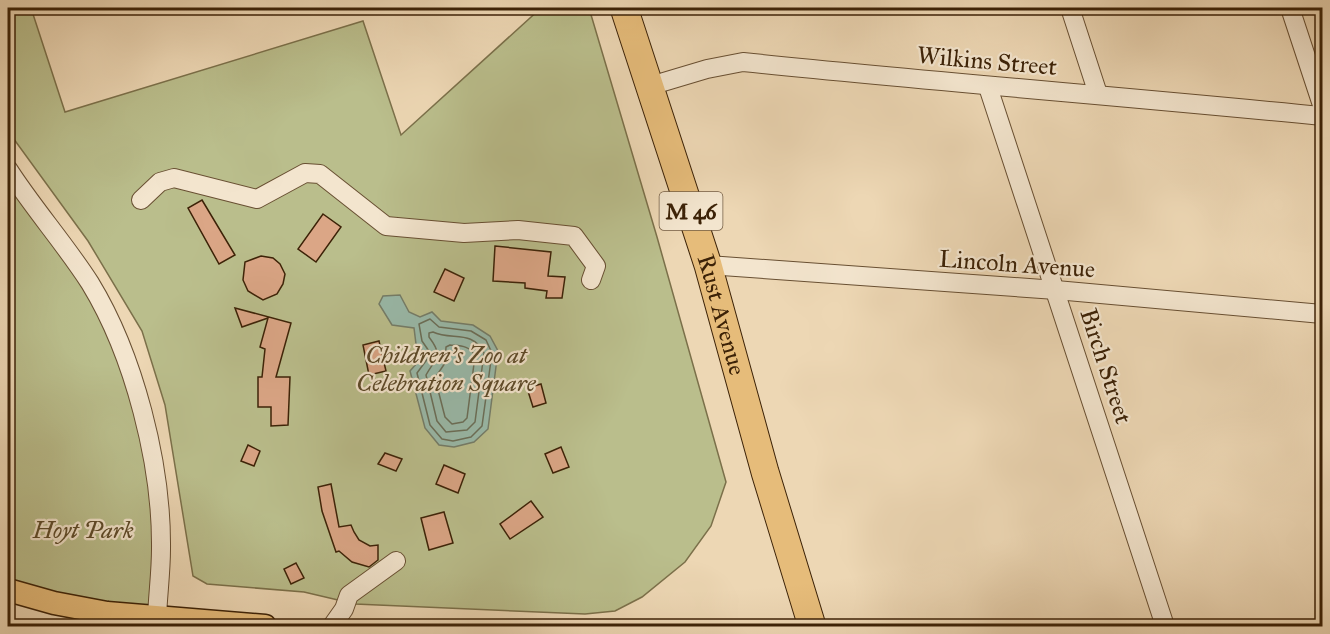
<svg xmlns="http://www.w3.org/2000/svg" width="1330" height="634" viewBox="0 0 1330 634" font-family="'IM FELL Great Primer',serif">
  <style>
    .green { fill: #babe8c; stroke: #7b704a; stroke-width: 1.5 }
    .water { fill: #99baaa; stroke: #747d69; stroke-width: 1.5 }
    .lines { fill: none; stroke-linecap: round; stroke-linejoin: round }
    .shore { stroke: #6a6e58; stroke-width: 1.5 }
    .building { fill: #dba686; stroke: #3c2207; stroke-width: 1.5 }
    .minor-casing { stroke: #684f32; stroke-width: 20 }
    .major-casing { stroke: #3c2207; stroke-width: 25 }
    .highway-casing { stroke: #3c2207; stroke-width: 29 }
    .minor { stroke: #f3e5ce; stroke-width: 18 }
    .major { stroke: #e6bc7a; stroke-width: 22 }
    .highway { stroke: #e6bc7a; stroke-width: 27 }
    .labels { text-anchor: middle; stroke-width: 4.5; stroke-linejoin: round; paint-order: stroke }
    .shield { fill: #f3e5ce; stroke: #735c43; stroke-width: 1.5 }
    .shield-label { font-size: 22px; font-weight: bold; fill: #3c2207 }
    .street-label { font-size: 24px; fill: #3c2207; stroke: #f3e5ce }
    .park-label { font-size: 24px; font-style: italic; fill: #5c4928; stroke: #f3e5ce }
  </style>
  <rect width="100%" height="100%" fill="#edd7b4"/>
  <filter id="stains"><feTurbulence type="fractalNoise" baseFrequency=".00333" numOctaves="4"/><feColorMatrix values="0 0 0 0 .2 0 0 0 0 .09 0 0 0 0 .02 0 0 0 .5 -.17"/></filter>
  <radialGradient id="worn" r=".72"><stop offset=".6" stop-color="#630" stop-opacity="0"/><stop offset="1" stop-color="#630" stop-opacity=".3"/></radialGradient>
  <g class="green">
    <path d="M 8,8 L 31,8 L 65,112 L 363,21 L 401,135 L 541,8 L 589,8 L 657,237 L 726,482 L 711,526 L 685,562 L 642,597 L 615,611 L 585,614 L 355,604 L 304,592 L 207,584 L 193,576 L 165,405 L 142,331 L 88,241 L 8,131 Z"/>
    <path d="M 8,169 L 90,284 L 148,437 L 157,617 L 8,590 Z"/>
  </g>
  <path class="water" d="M 400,295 L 409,312 L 420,317 L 432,312 L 441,321 L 473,325 L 490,336 L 498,351 L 488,429 L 474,442 L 454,447 L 439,445 L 425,428 L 410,371 L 425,354 L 416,344 L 414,328 L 392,325 L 379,304 L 383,296 Z"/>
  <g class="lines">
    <g class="shore">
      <path d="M 430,319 L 439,327 L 471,331 L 486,340 L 492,353 L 482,426 L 471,437 L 453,441 L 442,439 L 430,425 L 417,373 L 431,354 L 422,341 L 419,324 Z"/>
      <path d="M 433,332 C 452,341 472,329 484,353 L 475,422 L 467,430 L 446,432 L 437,421 L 426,375 C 436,357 444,357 429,337 L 429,333 Z"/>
      <path d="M 450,345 C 459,346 470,345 475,356 L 467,418 L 463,422 L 452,424 L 445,417 L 435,378 L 445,363 L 446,347 Z"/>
    </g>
  </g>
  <g class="building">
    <path d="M 202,200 L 235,255 L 219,264 L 188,208 Z"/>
    <path d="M 323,214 L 341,227 L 316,262 L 298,249 Z"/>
    <path d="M 495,246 L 551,252 L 548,276 L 565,277 L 562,298 L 546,298 L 547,291 L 525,288 L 525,283 L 493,281 Z"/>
    <path d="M 261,256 L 273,258 L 280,264 L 285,274 L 283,284 L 277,294 L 263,300 L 248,291 L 243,280 L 245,262 Z"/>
    <path d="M 445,269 L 464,278 L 454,301 L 434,292 Z"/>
    <path d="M 235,308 L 291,323 L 276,377 L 290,377 L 288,425 L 271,426 L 271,407 L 258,407 L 258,377 L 262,377 L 265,349 L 260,347 L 268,318 L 242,327 Z"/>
    <path d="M 379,341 L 386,371 L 369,375 L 363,345 Z"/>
    <path d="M 541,384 L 546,403 L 533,407 L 527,388 Z"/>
    <path d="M 248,445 L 260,451 L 254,466 L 241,461 Z"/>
    <path d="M 561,447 L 569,467 L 553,473 L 545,454 Z"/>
    <path d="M 385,453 L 402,459 L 396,471 L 378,464 Z"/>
    <path d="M 444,465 L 465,474 L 458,493 L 436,484 Z"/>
    <path d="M 331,484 L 339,527 L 351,525 L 354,532 L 359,540 L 370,546 L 378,545 L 378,560 L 369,567 L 352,562 L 339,551 L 336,552 L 322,511 L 318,487 Z"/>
    <path d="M 531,501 L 543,517 L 510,539 L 500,524 Z"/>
    <path d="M 444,512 L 453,543 L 429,550 L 421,518 Z"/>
    <path d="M 296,563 L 304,578 L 291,584 L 284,569 Z"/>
  </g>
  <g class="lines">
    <g class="minor-casing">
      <g id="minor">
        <path d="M 1070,8 L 1098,94"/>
        <path d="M 1290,8 L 1322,105"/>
        <path d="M 650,86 L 707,69 L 743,62 C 936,82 1129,97 1322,116"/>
        <path d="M 988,87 L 1165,626"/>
        <path d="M 8,169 C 33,208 65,244 90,283 C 134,355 162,464 161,549 C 161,571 158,594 157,617"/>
        <path d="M 141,200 L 160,182 L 174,178 L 257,199 L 305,173 L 320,174 L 386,226 L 464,233 L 518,230 L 574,236 L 596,266 L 591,280"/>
        <path d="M 708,265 L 1056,290 L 1322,314"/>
        <path d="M 332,626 L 344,609 L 349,595 L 396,561"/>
      </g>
    </g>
    <g class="major-casing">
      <path id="major" d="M 8,590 L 54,603 L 107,613 L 265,626"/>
    </g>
    <g class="highway-casing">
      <g id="highway">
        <path id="s1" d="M 624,8 L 708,265 L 765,472 L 812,626"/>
      </g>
    </g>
    <use href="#minor" class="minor"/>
    <use href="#major" class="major"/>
    <use href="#highway" class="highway"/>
  </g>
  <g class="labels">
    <rect class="shield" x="659.5" y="192" width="63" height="38" rx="4.5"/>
    <g class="shield-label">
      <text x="691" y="219">M 46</text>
    </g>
    <g class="street-label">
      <text transform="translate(987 61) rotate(5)" y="8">Wilkins Street</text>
      <text transform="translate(1017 264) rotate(4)" y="8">Lincoln Avenue</text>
      <text dy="8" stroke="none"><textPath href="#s1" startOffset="322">Rust Avenue</textPath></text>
      <text transform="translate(1106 366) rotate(72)" y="8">Birch Street</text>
    </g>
    <g class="park-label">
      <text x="446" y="363">Children's Zoo at<tspan x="446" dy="28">Celebration Square</tspan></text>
      <text x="83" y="538">Hoyt Park</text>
    </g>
  </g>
  <rect width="1330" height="634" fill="none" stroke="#edd7b4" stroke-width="30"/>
  <rect x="9" y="9" width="1312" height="616" fill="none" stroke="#3c2207" stroke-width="3"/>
  <rect x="15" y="15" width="1300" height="604" fill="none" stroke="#3c2207" stroke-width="1.5"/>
  <rect width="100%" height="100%" filter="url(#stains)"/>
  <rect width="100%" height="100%" fill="url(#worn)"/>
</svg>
